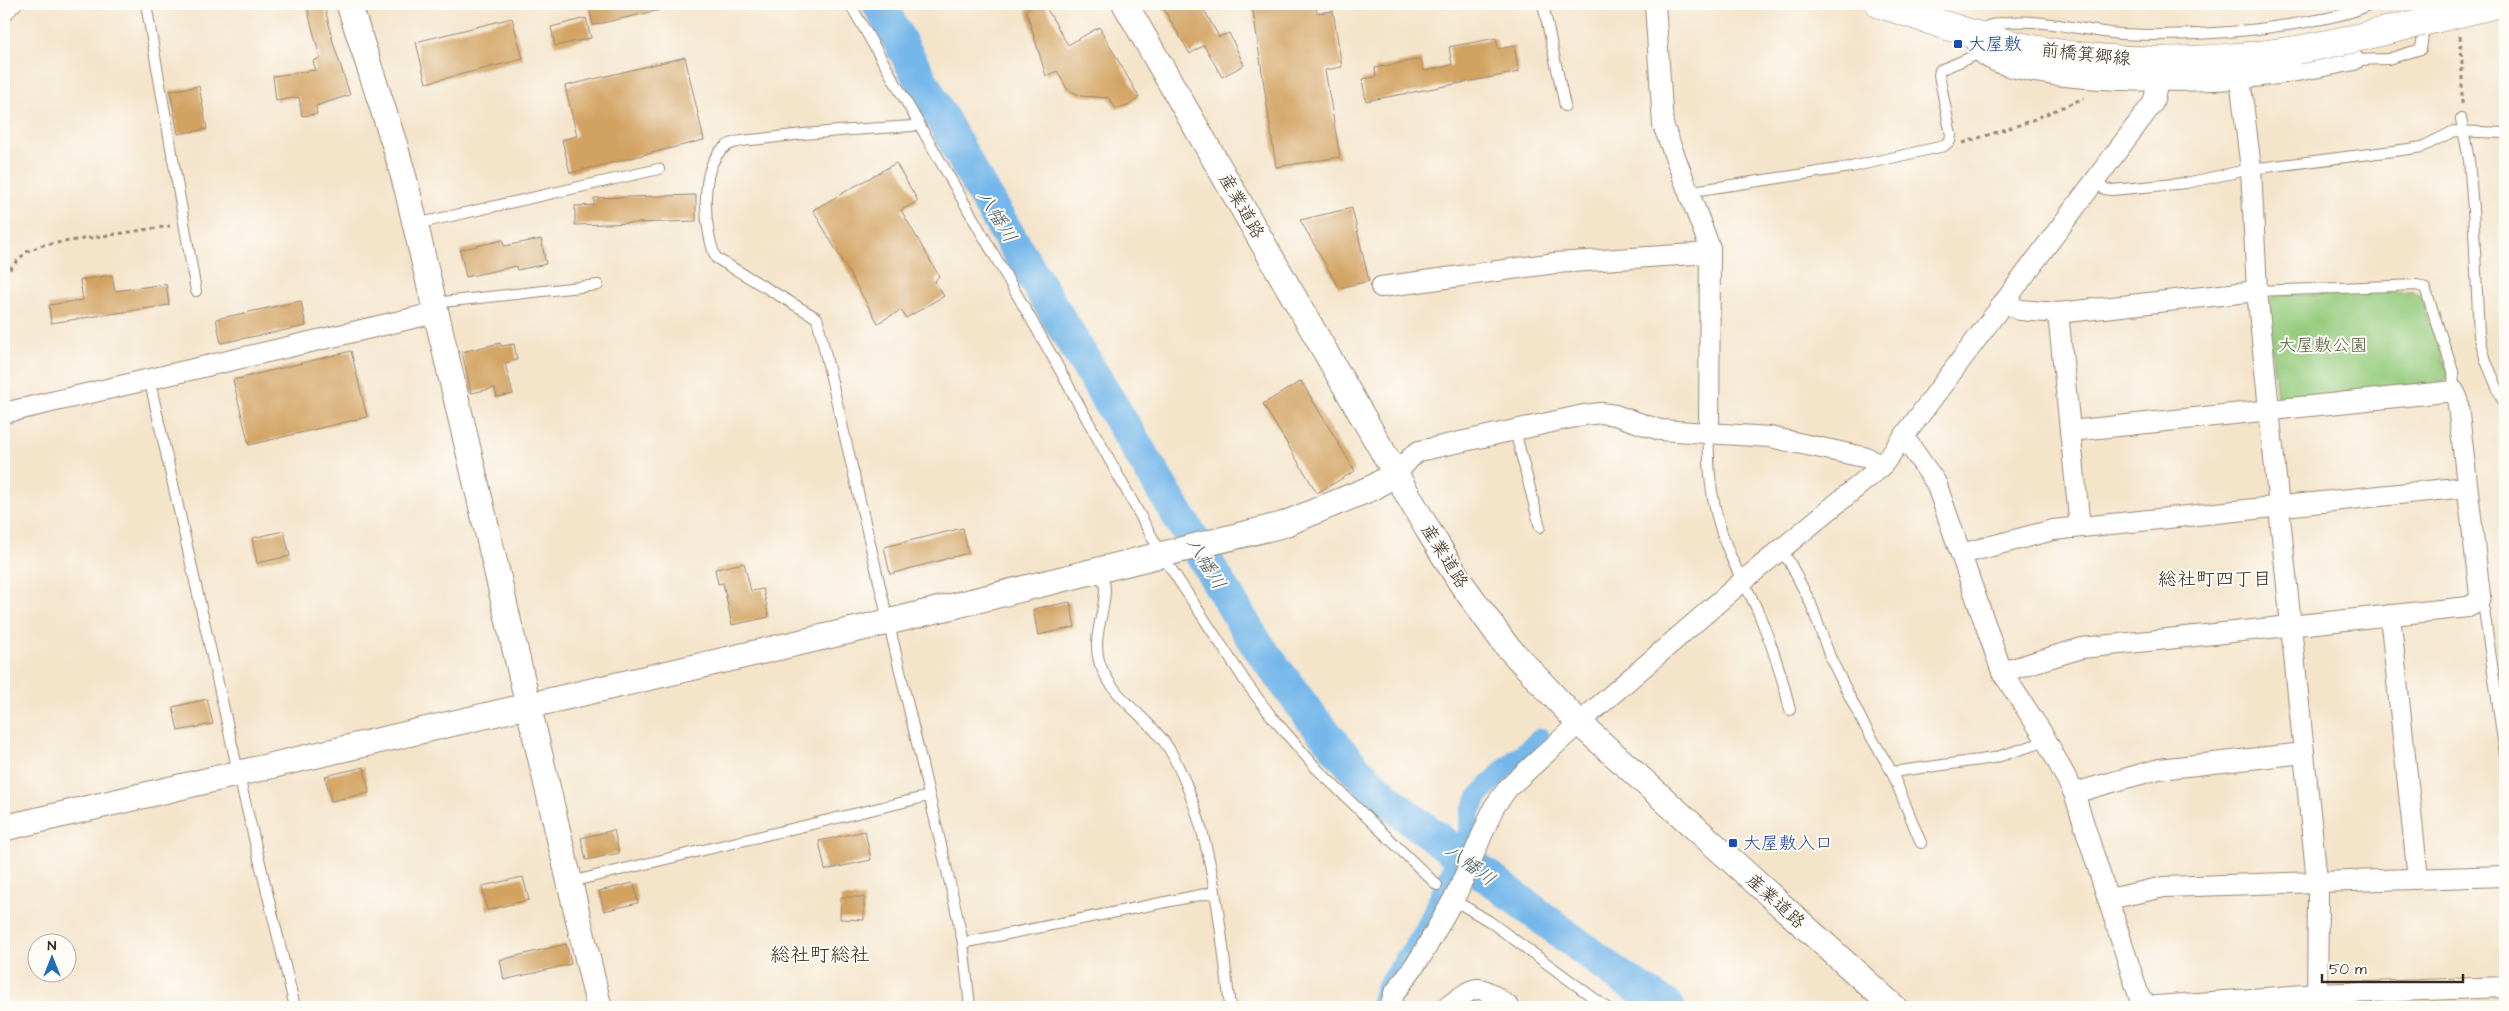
<svg xmlns="http://www.w3.org/2000/svg" width="2509" height="1011" viewBox="0 0 2509 1011" font-family="'Architects Daughter','Klee One',sans-serif">
  <style>
    .green { fill: #96cc7e; stroke: #687b4e }
    .lines { fill: none; stroke-linecap: round; stroke-linejoin: round }
    .canal { stroke: #75b7ea; stroke-width: 20 }
    .river { stroke: #75b7ea; stroke-width: 34 }
    .building { fill: #d2a261 }
    .service-casing { stroke: #988774; stroke-width: 12 }
    .minor-casing { stroke: #988774; stroke-width: 22 }
    .tertiary-casing { stroke: #988774; stroke-width: 27 }
    .primary-casing { stroke: #988774; stroke-width: 29 }
    .path { stroke: #988774; stroke-width: 3; stroke-dasharray: 4 4; stroke-linecap: butt }
    .service { stroke: #fff; stroke-width: 10 }
    .minor { stroke: #fff; stroke-width: 20 }
    .tertiary { stroke: #fff; stroke-width: 25 }
    .primary { stroke: #fff; stroke-width: 28 }
    .primary-bridge-casing { stroke: #988774; stroke-width: 29; stroke-linecap: butt }
    .primary-bridge { stroke: #fff; stroke-width: 28 }
    .transit-dot { fill: #1a4fb4; stroke: #fdfcf7; stroke-width: 2 }
    .labels { text-anchor: middle; stroke-width: 4; stroke-linejoin: round; paint-order: stroke }
    .transit-label { font-size: 18px; fill: #164399; stroke: #fdfcf7; text-anchor: start }
    .street-label { font-size: 18px; fill: #3b2a1e; stroke: #fdfcf7 }
    .park-label { font-size: 18px; fill: #565b3b; stroke: #fdfcf7 }
    .water-label { font-size: 19px; font-style: italic; fill: #4f5b65; stroke: #fdfcf7 }
    .neighbourhood-label { font-size: 19px; fill: #3b2a1e; stroke: #fdfcf7 }
    .quarter-label { font-size: 20px; fill: #3b2a1e; stroke: #fdfcf7 }
  </style>
  <rect width="100%" height="100%" fill="#fdfcf7"/>
  <filter id="ink" filterUnits="userSpaceOnUse"><feTurbulence type="fractalNoise" baseFrequency=".02" numOctaves="2"/><feDisplacementMap in="SourceGraphic" scale="10" xChannelSelector="R" yChannelSelector="G"/><feConvolveMatrix kernelMatrix="1 2 1 2 8 2 1 2 1" color-interpolation-filters="sRGB"/></filter>
  <filter id="wash" filterUnits="userSpaceOnUse"><feTurbulence type="fractalNoise" baseFrequency=".0096" numOctaves="4" result="noise"/><feDisplacementMap in="SourceGraphic" scale="20" xChannelSelector="R" yChannelSelector="G"/><feGaussianBlur stdDeviation="1.12" result="paint"/><feColorMatrix in="noise" values="0 0 0 0 0 0 0 0 0 0 0 0 0 0 0 0 0 1.4 0 .05"/><feComposite in="paint" operator="in"/></filter>
  <g filter="url(#wash)">
    <rect width="100%" height="100%" fill="#f4e4ca"/>
    <path class="green" d="M 2413,291 L 2421,296 L 2448,374 L 2444,382 L 2284,400 L 2277,397 L 2266,304 L 2273,296 Z"/>
    <g class="lines">
      <path class="canal" d="M 1379,1007 L 1385,988 L 1423,933 L 1468,833 L 1470,813 L 1479,795 L 1507,766 L 1541,738"/>
      <path class="river" d="M 879,4 L 984,195 L 1253,639 L 1310,716 L 1354,768 L 1398,809 L 1618,975 L 1668,1007"/>
    </g>
    <g id="blocks">
      <g class="building">
        <path d="M 306,4 L 324,4 L 333,42 L 350,95 L 316,106 L 317,114 L 302,116 L 299,97 L 276,101 L 273,76 L 316,70 L 313,61 L 320,58 Z"/>
        <path d="M 588,4 L 659,4 L 660,10 L 593,25 Z"/>
        <path d="M 1037,4 L 1044,4 L 1068,45 L 1099,27 L 1139,97 L 1128,106 L 1116,109 L 1109,98 L 1081,96 L 1067,89 L 1057,71 L 1046,76 L 1026,10 Z"/>
        <path d="M 1161,4 L 1201,4 L 1219,37 L 1229,33 L 1244,65 L 1222,77 L 1204,45 L 1190,54 Z"/>
        <path d="M 1252,4 L 1316,4 L 1317,13 L 1333,11 L 1342,67 L 1325,70 L 1340,157 L 1276,167 Z"/>
        <path d="M 512,18 L 523,59 L 426,83 L 416,42 Z"/>
        <path d="M 586,18 L 591,38 L 555,46 L 551,27 Z"/>
        <path d="M 1496,38 L 1498,49 L 1514,46 L 1519,72 L 1366,101 L 1362,79 L 1376,77 L 1375,68 L 1421,59 L 1424,71 L 1452,65 L 1449,47 Z"/>
        <path d="M 685,57 L 704,140 L 570,173 L 562,140 L 577,136 L 565,86 Z"/>
        <path d="M 199,86 L 207,129 L 178,134 L 170,91 Z"/>
        <path d="M 896,163 L 918,201 L 901,210 L 939,276 L 935,281 L 944,296 L 906,318 L 901,310 L 878,323 L 813,210 Z"/>
        <path d="M 696,195 L 696,221 L 575,225 L 575,206 L 594,205 L 594,198 Z"/>
        <path d="M 1352,208 L 1369,281 L 1339,288 L 1300,220 Z"/>
        <path d="M 541,239 L 546,264 L 517,270 L 516,266 L 466,277 L 460,250 L 503,240 L 504,246 Z"/>
        <path d="M 112,275 L 115,291 L 166,284 L 169,305 L 51,323 L 49,305 L 83,300 L 80,280 Z"/>
        <path d="M 301,301 L 306,326 L 221,343 L 216,319 Z"/>
        <path d="M 500,343 L 501,346 L 514,344 L 517,360 L 505,363 L 513,394 L 497,397 L 495,388 L 471,393 L 462,352 Z"/>
        <path d="M 351,351 L 367,417 L 249,445 L 233,380 Z"/>
        <path d="M 1301,381 L 1355,471 L 1317,493 L 1263,404 Z"/>
        <path d="M 963,528 L 968,553 L 890,574 L 884,547 Z"/>
        <path d="M 284,531 L 290,556 L 257,563 L 252,538 Z"/>
        <path d="M 744,563 L 751,591 L 763,589 L 769,617 L 732,625 L 723,583 L 718,584 L 715,569 Z"/>
        <path d="M 1070,602 L 1075,627 L 1038,635 L 1033,609 Z"/>
        <path d="M 207,699 L 213,724 L 178,731 L 173,707 Z"/>
        <path d="M 364,767 L 369,793 L 331,801 L 325,776 Z"/>
        <path d="M 614,830 L 619,853 L 586,860 L 581,838 Z"/>
        <path d="M 865,831 L 871,860 L 825,870 L 819,841 Z"/>
        <path d="M 523,877 L 529,900 L 487,910 L 482,886 Z"/>
        <path d="M 634,883 L 638,903 L 604,911 L 599,891 Z"/>
        <path d="M 841,897 L 864,897 L 864,920 L 840,919 Z"/>
        <path d="M 566,944 L 571,964 L 504,980 L 500,960 Z"/>
      </g>
    </g>
  </g>
  <g filter="url(#ink)">
    <use href="#blocks" fill-opacity="0" stroke="#988774" stroke-width="1"/>
    <g class="lines">
      <g class="service-casing">
        <g id="service">
          <path d="M 146,4 L 196,291"/>
          <path d="M 850,4 L 1051,354 L 1162,555 L 1247,684 L 1272,717 L 1317,769 L 1437,885"/>
          <path d="M 1543,4 L 1565,106"/>
          <path d="M 4,18 L 17,4"/>
          <path d="M 1981,29 C 2017,11 2080,31 2120,34 C 2182,37 2244,33 2306,22 C 2329,18 2350,14 2371,4"/>
          <path d="M 2354,60 L 2388,59 L 2421,49 L 2423,34 L 2415,4"/>
          <path d="M 2461,119 L 2469,160 L 2473,209 L 2479,335 L 2486,361 L 2505,406"/>
          <path d="M 918,123 L 913,126 C 862,129 812,132 761,139 C 750,140 734,140 725,147 C 698,166 704,231 716,258 L 817,318 L 952,892 L 963,943 L 970,1007"/>
          <path d="M 2095,180 L 2104,189 L 2112,190 L 2186,183 L 2251,169 L 2409,149 L 2422,147 L 2454,131 L 2505,133"/>
          <path d="M 1690,194 L 1699,190 L 1851,167 L 1944,146 L 1950,141 L 1951,135 L 1939,75 L 1940,70 L 1981,53"/>
          <path d="M 416,224 L 659,169"/>
          <path d="M 2257,291 L 2417,285 L 2425,288 L 2453,371 L 2454,391"/>
          <path d="M 433,303 L 598,285"/>
          <path d="M 149,378 L 242,789 L 295,1007"/>
          <path d="M 1515,431 L 1540,527"/>
          <path d="M 1709,434 C 1707,476 1714,518 1731,557 C 1740,578 1753,597 1761,619 C 1773,648 1783,679 1790,710"/>
          <path d="M 1779,551 L 1789,561 L 1811,604 L 1830,657 L 1863,723 L 1892,772 L 1921,843"/>
          <path d="M 1100,571 C 1102,576 1105,583 1105,589 C 1105,614 1091,639 1100,664 C 1114,702 1153,719 1172,754 C 1213,831 1220,922 1230,1007"/>
          <path d="M 2479,601 L 2484,610 L 2505,754"/>
          <path d="M 1892,772 L 1994,758 L 2047,741"/>
          <path d="M 570,882 L 929,796"/>
          <path d="M 1452,899 L 1489,921 L 1606,1007"/>
          <path d="M 963,943 L 1215,892"/>
        </g>
      </g>
      <g class="minor-casing">
        <g id="minor">
          <path d="M 1655,4 L 1663,125 L 1710,248 L 1709,434"/>
          <path d="M 1974,35 C 1975,41 1977,47 1981,52 C 2011,85 2196,83 2242,78 C 2279,75 2316,68 2354,60"/>
          <path d="M 2240,78 L 2251,169 L 2257,291 L 2318,891 L 2317,1007"/>
          <path d="M 1381,287 L 1555,263 L 1710,253"/>
          <path d="M 2004,302 L 2020,310 L 2058,313 L 2257,291"/>
          <path d="M 2058,313 L 2080,527"/>
          <path d="M 4,413 L 435,313"/>
          <path d="M 1904,437 L 1936,483 L 2002,672 L 2044,736 L 2074,793 L 2140,999 L 2149,1006 L 2157,1006 L 2317,994 L 2505,987"/>
          <path d="M 1396,473 C 1405,466 1409,457 1419,451 L 1584,415 L 1601,413 L 1615,415 L 1660,430 L 1770,437 L 1868,458 L 1881,467"/>
          <path d="M 1961,554 L 2053,530 L 2466,487"/>
          <path d="M 2390,615 L 2418,878"/>
          <path d="M 2002,672 L 2082,648 L 2468,607 L 2479,601 L 2480,595 L 2457,397 L 2454,391 L 2070,431"/>
          <path d="M 2074,793 L 2159,769 L 2304,753"/>
          <path d="M 2109,899 L 2164,887 L 2505,876"/>
          <path d="M 1390,1007 L 1394,994 L 1422,955 L 1458,891 L 1494,807 L 1508,788 L 1579,723 L 1744,580 L 1881,467 L 2153,103 L 2158,82"/>
          <path d="M 1447,1007 C 1478,984 1477,982 1509,1007"/>
        </g>
      </g>
      <g class="tertiary-casing">
        <g id="tertiary">
          <path d="M 349,4 L 395,146 L 407,189 L 599,1007"/>
          <path d="M 1125,4 L 1428,530 L 1461,583 L 1505,644 L 1579,723 L 1894,1007"/>
          <path d="M 4,828 L 888,622 L 1282,525 L 1374,487 L 1396,473"/>
        </g>
      </g>
      <g class="primary-casing">
        <path id="primary" d="M 1880,4 C 1931,20 1981,39 2033,49 C 2120,66 2210,63 2297,50"/>
      </g>
      <g class="path">
        <path d="M 2460,36 L 2462,61 L 2462,105"/>
        <path d="M 1963,143 L 2025,123 L 2084,98"/>
        <path d="M 4,275 L 26,252 L 43,245 L 170,226"/>
      </g>
      <use href="#service" class="service"/>
      <use href="#minor" class="minor"/>
      <use href="#tertiary" class="tertiary"/>
      <use href="#primary" class="primary"/>
      <g class="primary-bridge-casing">
        <path id="primary-bridge" d="M 2297,50 L 2352,39 L 2497,4"/>
      </g>
      <use href="#primary-bridge" class="primary-bridge"/>
    </g>
  </g>
  <g class="transit-dot">
    <rect x="1953" y="39" width="10" height="10" rx="2.5"/>
    <rect x="1728" y="838" width="10" height="10" rx="2.5"/>
  </g>
  <g class="labels">
    <g class="transit-label">
      <text x="1968" y="50">大屋敷</text>
      <text x="1743" y="849">大屋敷入口</text>
    </g>
    <g class="street-label">
      <text transform="translate(2086 54) rotate(6)" y="6">前橋箕郷線</text>
      <text transform="translate(1242 206) rotate(60)" y="6">産業道路</text>
      <text transform="translate(1445 556) rotate(58)" y="6">産業道路</text>
      <text transform="translate(1776 901) rotate(42)" y="6">産業道路</text>
    </g>
    <g class="park-label">
      <text x="2323" y="351">大屋敷公園</text>
    </g>
    <g class="water-label">
      <text transform="translate(998 216) rotate(59)" y="7">八幡川</text>
      <text transform="translate(1207 563) rotate(59)" y="7">八幡川</text>
      <text transform="translate(1471 864) rotate(37)" y="7">八幡川</text>
    </g>
    <g class="neighbourhood-label">
      <text x="2215" y="585">総社町四丁目</text>
    </g>
    <g class="quarter-label">
      <text x="820" y="961">総社町総社</text>
    </g>
  </g>
  <rect width="2509" height="1011" fill="none" stroke="#fdfcf7" stroke-width="20"/>
  <g transform="translate(52 958)"><circle r="24" fill="#fdfcf7" stroke="#afa8a0"/>
  <path d="M0-4L9 19L0 12L-9 19Z" fill="#1f6fb2"/>
  <text y="-8" font-size="14" font-weight="bold" text-anchor="middle" fill="#3b2a1e">N</text>
  </g>
  <path d="M2322 974v8h141v-8" fill="none" stroke="#3b2a1e" stroke-width="2.5"/>
  <text x="2329" y="974" font-size="15" fill="#3b2a1e" stroke="#fdfcf7" stroke-width="4" paint-order="stroke">50 m</text>
</svg>
